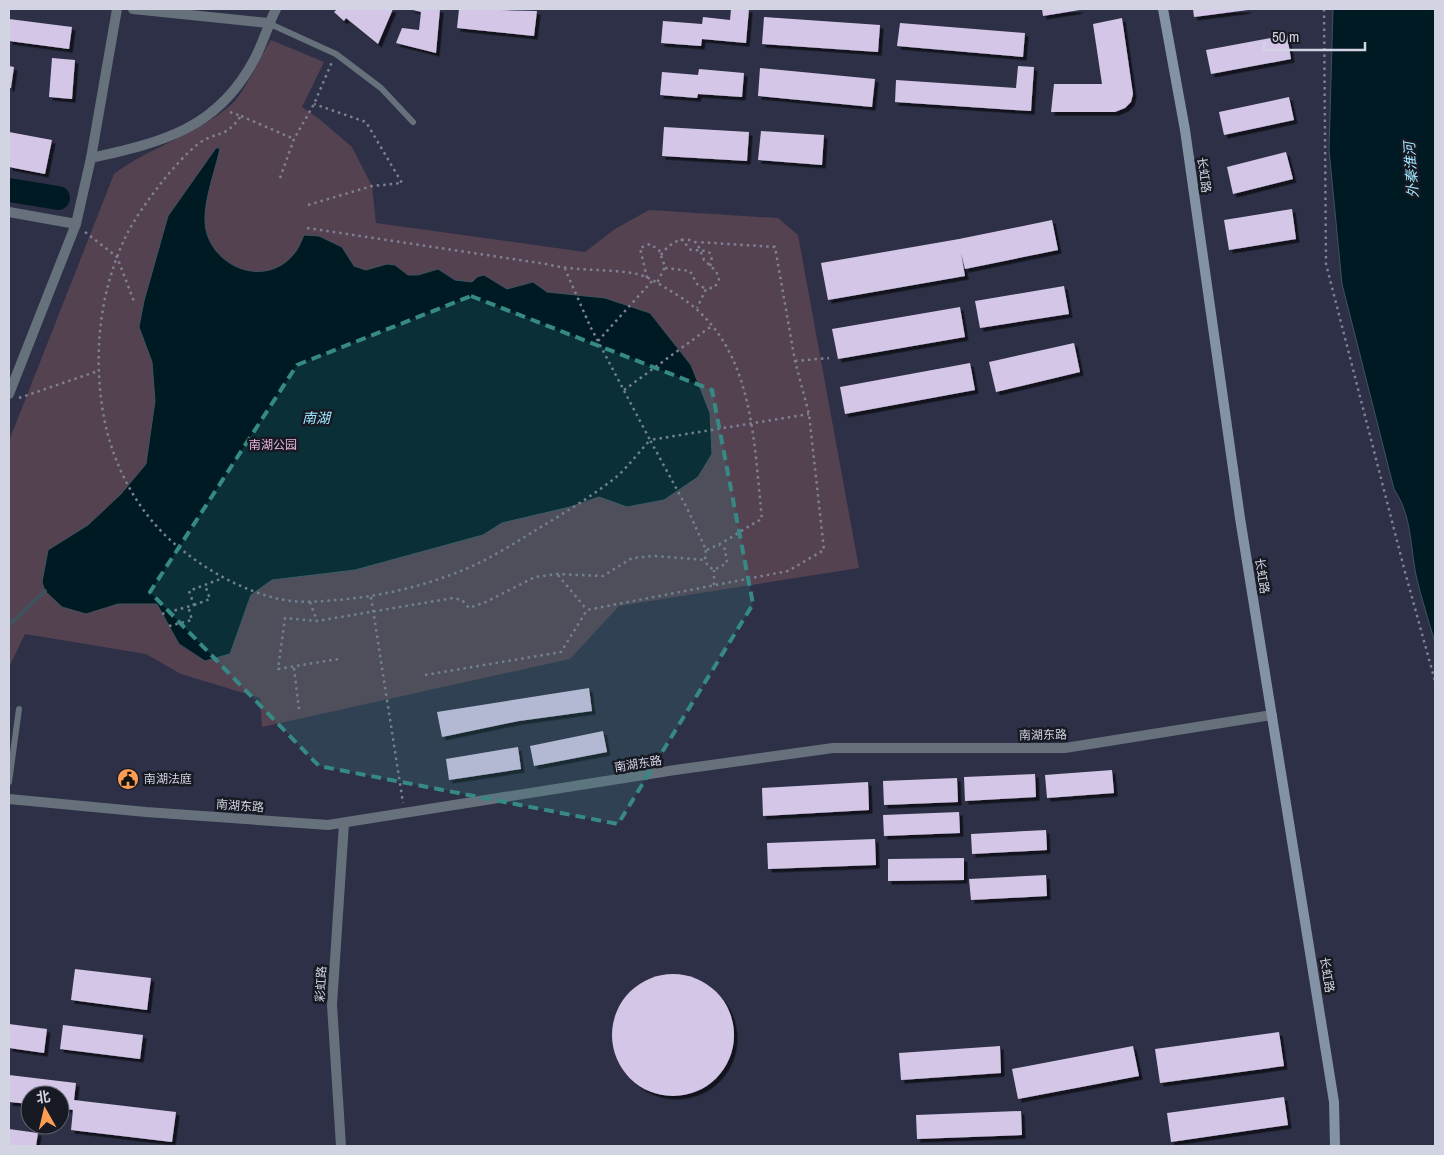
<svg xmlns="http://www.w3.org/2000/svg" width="1444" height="1155" viewBox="0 0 1444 1155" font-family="'Archivo Narrow','Noto Sans SC',sans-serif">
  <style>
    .green { fill: #554251 }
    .water { fill: #001a23; stroke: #3f525d }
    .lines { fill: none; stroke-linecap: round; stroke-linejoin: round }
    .stream { stroke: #3f525d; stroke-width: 4 }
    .river { stroke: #001a23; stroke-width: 24 }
    .building { fill: #d4c6e7; filter: url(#shadow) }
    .path { stroke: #7e8093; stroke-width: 2.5; stroke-dasharray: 2.5 4; stroke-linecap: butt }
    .service { stroke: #66717c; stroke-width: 6 }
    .tertiary { stroke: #66717c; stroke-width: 10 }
    .secondary { stroke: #8393a5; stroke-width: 10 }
    .marked { fill: #368985; fill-opacity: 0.2; stroke: #368985; stroke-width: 4; stroke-dasharray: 10 6; stroke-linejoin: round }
    .labels { text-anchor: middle; stroke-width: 5; stroke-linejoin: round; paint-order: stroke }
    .street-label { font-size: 12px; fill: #d2d4e3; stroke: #171923 }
    .park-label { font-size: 12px; fill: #e5b4dc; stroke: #171923 }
    .poi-label { font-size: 12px; fill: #d2d4e3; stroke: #171923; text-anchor: start }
    .water-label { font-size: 14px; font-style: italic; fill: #a0e6fe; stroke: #171923 }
  </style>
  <defs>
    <filter id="shadow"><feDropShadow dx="3.5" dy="3.5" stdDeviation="0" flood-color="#0009"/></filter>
  </defs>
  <rect width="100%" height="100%" fill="#2d3046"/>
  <path class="green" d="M 271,40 L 324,62 L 302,107 L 318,118 L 352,147 L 372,186 L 376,223 L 585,252 L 615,229 L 649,210 L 778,218 L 798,235 L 859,568 L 619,606 L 570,659 L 262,727 L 260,698 L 181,674 L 146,654 L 25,634 L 9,667 L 9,441 L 114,174 C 151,146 198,135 233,103 C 245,91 261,56 271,40 Z"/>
  <g class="water">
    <path d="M 1333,9 L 1435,9 L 1435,643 C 1429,621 1421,598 1416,575 C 1410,545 1412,516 1394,489 L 1342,284 L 1329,150 Z"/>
    <path d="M 216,148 L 220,148 C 215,173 201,206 206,230 C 215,269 266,287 293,255 C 298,250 301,242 304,235 L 319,236 L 342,247 L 354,266 L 366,270 L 387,264 L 395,265 L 408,275 L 418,275 L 438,269 L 455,280 L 472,282 L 477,277 L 484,275 L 507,289 L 533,282 L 547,292 L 605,298 L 650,313 L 691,365 L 710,413 L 712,454 L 698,477 L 664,500 L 627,507 L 599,497 L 570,507 L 502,523 L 483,535 L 355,570 L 272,580 L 251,595 L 230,654 L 205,661 L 179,644 L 157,604 L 118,604 L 86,614 L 62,607 L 45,591 L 42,582 L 48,550 L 88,525 L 121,494 L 146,464 L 155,401 L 152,362 L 139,327 L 144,301 L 168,216 Z"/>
  </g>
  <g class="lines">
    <path class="stream" d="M 9,625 L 45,591"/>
    <path class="river" d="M 9,190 L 58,198"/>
  </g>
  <g class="building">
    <path d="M 337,9 L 393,9 L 378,44 L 346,18 L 344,21 L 334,12 Z"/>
    <path d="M 409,9 L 440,9 L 436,53 L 396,43 L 402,28 L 419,30 L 421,12 Z"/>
    <path d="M 459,9 L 537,11 L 534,36 L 457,28 Z"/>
    <path d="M 731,9 L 749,9 L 746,43 L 702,39 L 701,46 L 661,43 L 663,21 L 702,24 L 703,17 L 730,20 Z"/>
    <path d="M 1042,9 L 1079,9 L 1080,10 L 1043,16 Z"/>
    <path d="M 1193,9 L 1247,9 L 1248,10 L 1194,17 Z"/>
    <path d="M 764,17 L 880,25 L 878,52 L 762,44 Z"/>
    <path d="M 1122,18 L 1133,94 L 1131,102 L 1125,108 L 1115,112 L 1051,112 L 1054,84 L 1102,84 L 1093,24 Z"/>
    <path d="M 9,19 L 72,27 L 69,49 L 9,41 Z"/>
    <path d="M 900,23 L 1025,33 L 1023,57 L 897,46 Z"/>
    <path d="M 1287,35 L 1291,59 L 1211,74 L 1206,50 Z"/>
    <path d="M 52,58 L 75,60 L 72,99 L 49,97 Z"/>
    <path d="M 9,66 L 14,67 L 11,88 L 9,88 Z"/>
    <path d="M 1018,66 L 1034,67 L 1031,111 L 895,102 L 896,80 L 1016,88 Z"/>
    <path d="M 760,68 L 875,79 L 872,107 L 758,96 Z"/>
    <path d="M 699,69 L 744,73 L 742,97 L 698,94 L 697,98 L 660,95 L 662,72 L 698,75 Z"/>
    <path d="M 1289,97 L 1294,120 L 1224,135 L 1219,112 Z"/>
    <path d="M 664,127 L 749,132 L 747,161 L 662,156 Z"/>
    <path d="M 761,131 L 824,135 L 822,165 L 758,160 Z"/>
    <path d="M 9,132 L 52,140 L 45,174 L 9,167 Z"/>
    <path d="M 1286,152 L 1293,179 L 1233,194 L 1227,167 Z"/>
    <path d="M 1292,209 L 1296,239 L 1229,250 L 1224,220 Z"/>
    <path d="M 1052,220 L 1058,250 L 965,269 L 961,253 L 965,276 L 828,300 L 821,263 L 959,239 Z"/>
    <path d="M 1064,286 L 1069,314 L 980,328 L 975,301 Z"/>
    <path d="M 960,307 L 965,337 L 838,359 L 832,329 Z"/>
    <path d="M 1074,343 L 1080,372 L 996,392 L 989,362 Z"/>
    <path d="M 970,363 L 975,390 L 845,414 L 840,387 Z"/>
    <path d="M 589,688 L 592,711 L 519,721 L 442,737 L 437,712 Z"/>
    <path d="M 603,731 L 607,752 L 534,766 L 530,746 Z"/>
    <path d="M 518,747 L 521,769 L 449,780 L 446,759 Z"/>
    <path d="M 1112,770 L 1114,793 L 1047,798 L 1045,775 Z"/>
    <path d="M 1035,774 L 1036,797 L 965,801 L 964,777 Z"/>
    <path d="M 957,778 L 958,802 L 884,805 L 883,781 Z"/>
    <path d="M 868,782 L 869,810 L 763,816 L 762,788 Z"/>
    <path d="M 959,812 L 960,833 L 884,836 L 883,815 Z"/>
    <path d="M 1046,830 L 1047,850 L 972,854 L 971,834 Z"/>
    <path d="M 875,839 L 876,865 L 768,869 L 767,843 Z"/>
    <path d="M 964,858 L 964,880 L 888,881 L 888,859 Z"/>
    <path d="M 1046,875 L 1047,896 L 971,900 L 969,879 Z"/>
    <path d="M 75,969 L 151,978 L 147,1010 L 71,1000 Z"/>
    <circle cx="673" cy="1035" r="61"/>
    <path d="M 9,1024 L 47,1029 L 44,1053 L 9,1048 Z"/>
    <path d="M 63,1025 L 143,1035 L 140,1059 L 60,1049 Z"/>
    <path d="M 1279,1032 L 1284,1066 L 1160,1083 L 1155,1049 Z"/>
    <path d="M 1000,1046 L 1001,1073 L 901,1080 L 899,1053 Z"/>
    <path d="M 1133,1046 L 1139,1076 L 1018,1099 L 1012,1069 Z"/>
    <path d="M 9,1075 L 76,1083 L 74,1100 L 176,1112 L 172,1142 L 71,1130 L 73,1110 L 60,1108 L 60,1095 L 30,1095 L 30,1104 L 9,1102 Z"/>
    <path d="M 1284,1097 L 1288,1125 L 1171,1142 L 1167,1113 Z"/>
    <path d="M 1021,1111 L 1022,1135 L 917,1139 L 916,1115 Z"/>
    <path d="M 9,1129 L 38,1133 L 36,1146 L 9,1146 Z"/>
  </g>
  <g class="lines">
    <g class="path">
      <path d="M 1324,9 L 1326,264 L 1405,572 L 1435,681"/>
      <path d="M 230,112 L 241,116 C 224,140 217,130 198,144 C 176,161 140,208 127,234 C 100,289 93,352 103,412 C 112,467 141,520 186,553 C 213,574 245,591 279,599 C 298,603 317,602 336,600 C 376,597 416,588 453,574 C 484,563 513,544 541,527 C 566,512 592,496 615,478 C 628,467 639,452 650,440 L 590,326 L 565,269"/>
      <path d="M 241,116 L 294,139"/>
      <path d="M 280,178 L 294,139 L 314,104 L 332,62"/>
      <path d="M 308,205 L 372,186 L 402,183 L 366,122 L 314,104"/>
      <path d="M 307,228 L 546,264 C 576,272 607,268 637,274 C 650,277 662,286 674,293 C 754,340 753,436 762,519 C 742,529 726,543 706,550 L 687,508 L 650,440 L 809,414"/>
      <path d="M 85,232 L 117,257 L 135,304"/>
      <path d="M 681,239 L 691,250 C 704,251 716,248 710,266"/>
      <path d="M 661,255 C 670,242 683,235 697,243 L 704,260 L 716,271 L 719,279 L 715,287 L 706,289 L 697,308"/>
      <path d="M 665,268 L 690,271 L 697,284 L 706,289"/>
      <path d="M 647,278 L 640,248 L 650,244 L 659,250 L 665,267 L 657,283"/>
      <path d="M 598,341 L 653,280"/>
      <path d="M 795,361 L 829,358"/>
      <path d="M 624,390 L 713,325"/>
      <path d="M 19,398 L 98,371"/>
      <path d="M 706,550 C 704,560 705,565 714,570 L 727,563 L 725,549 L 719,545"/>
      <path d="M 558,575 L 587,610"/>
      <path d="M 714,585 L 714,570"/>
      <path d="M 371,597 L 403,803"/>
      <path d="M 310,602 L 317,621"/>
      <path d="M 194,605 L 210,599 L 205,585"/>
      <path d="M 162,614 L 194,605 L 189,591 L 223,578"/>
      <path d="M 169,626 L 192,620 L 188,606"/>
      <path d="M 338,659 L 278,669 L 285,618 L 317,621 L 453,598 L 462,600 L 469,608 L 486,602 L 535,577 L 557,574 L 603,576 L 632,558 L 655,556 L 705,560"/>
      <path d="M 294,668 L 299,710"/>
      <path d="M 425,675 L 561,652 L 587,610 L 788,571 L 824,550 L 809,414 L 795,361 L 775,247 L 697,242"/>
    </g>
    <g class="service">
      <path d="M 268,23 L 336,54 L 381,88 L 413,122"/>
      <path d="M 9,782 L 19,709"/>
    </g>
    <g class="tertiary">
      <path d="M 133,9 L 268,23"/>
      <path d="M 91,158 C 163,142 218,129 255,58 C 263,43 268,25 276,9"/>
      <path d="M 9,212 L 76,224"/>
      <path d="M 9,394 L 76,224 L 91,158 L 117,9"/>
      <path d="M 9,799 L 146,812 L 328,825 L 675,770 L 833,748 L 1065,748 L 1272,715"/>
      <path d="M 341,1146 L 332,1005 L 344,823"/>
    </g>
    <path class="secondary" d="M 1163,9 L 1185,130 L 1240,518 L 1334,1102 L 1335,1146"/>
  </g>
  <path class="marked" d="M 471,296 L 712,390 L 753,604 L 618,824 L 319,766 L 150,592 L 297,365 Z"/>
  <defs>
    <g id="civic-disc" transform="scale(1.125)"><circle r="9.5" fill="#fd9d54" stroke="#171923"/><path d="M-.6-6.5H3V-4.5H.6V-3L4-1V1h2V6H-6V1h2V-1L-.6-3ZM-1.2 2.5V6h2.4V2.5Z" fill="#111"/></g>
  </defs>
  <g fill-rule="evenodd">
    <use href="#civic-disc" x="128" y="779"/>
  </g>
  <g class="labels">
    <g class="street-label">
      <text transform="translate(1204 175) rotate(82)" y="4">长虹路</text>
      <text transform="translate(1262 576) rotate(81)" y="4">长虹路</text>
      <text transform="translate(1043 735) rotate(-1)" y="4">南湖东路</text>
      <text transform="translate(638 764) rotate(-9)" y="4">南湖东路</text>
      <text transform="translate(240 806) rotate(4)" y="4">南湖东路</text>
      <text transform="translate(1327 975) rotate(81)" y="4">长虹路</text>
      <text transform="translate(321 984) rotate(-87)" y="4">彩虹路</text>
    </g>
    <g class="park-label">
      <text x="273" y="449">南湖公园</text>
    </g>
    <g class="poi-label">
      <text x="144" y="783">南湖法庭</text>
    </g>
    <g class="water-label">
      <text transform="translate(1411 170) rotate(-94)" y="5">外秦淮河</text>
      <text x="316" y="423">南湖</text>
    </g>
  </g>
  <rect width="1444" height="1155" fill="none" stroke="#d2d4e3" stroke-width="20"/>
  <g transform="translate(45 1110) rotate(352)"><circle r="24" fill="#171923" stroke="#626470"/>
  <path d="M0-4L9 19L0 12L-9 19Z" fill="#fd9d54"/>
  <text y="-8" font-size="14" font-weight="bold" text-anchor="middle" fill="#d2d4e3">北</text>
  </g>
  <path d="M1264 42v8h101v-8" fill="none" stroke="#d2d4e3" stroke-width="2.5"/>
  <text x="1272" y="42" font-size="15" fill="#d2d4e3" stroke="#171923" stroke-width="4" paint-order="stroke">50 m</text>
</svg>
